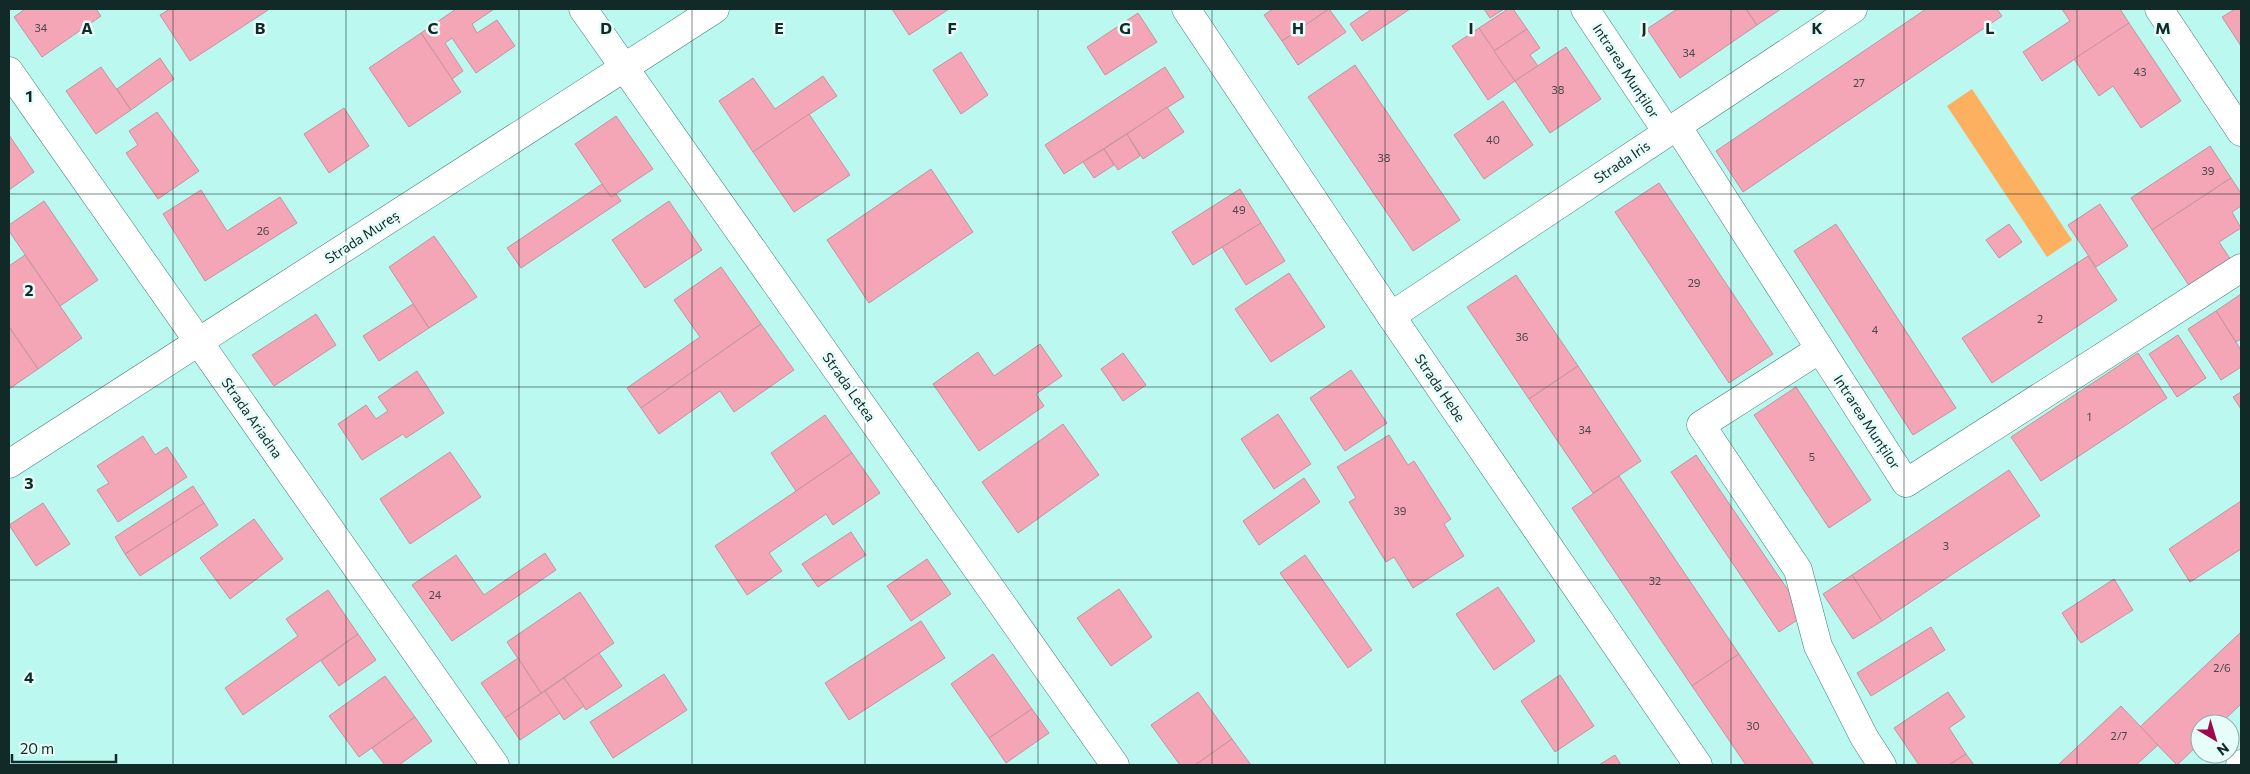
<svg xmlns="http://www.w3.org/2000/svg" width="2250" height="774" viewBox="0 0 2250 774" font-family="Commissioner,sans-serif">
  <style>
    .green { fill: #fcb060 }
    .building { fill: #f4a5b6; stroke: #c5939c }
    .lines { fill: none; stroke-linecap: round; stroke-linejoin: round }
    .minor-casing { stroke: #447e77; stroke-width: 29 }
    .major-casing { stroke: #447e77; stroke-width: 29 }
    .minor { stroke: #fff; stroke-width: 28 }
    .major { stroke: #fff; stroke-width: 28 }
    .grid { fill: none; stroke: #112a27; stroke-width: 1; stroke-opacity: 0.55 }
    .labels { text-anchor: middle; stroke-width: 5; stroke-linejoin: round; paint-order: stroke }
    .number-label { font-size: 11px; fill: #4a494b }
    .street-label { font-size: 14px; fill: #112a27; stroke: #e6fdf9 }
    .grid-label { font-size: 16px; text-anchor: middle; font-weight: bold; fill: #112a27; stroke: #e6fdf9; stroke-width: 5; stroke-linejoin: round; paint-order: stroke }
  </style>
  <rect width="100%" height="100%" fill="#bbf8f0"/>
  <path class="green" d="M 1972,89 L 2072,240 L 2047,257 L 1947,106 Z"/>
  <g class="building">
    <path d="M 25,9 L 96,9 L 101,16 L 42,57 L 14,17 Z"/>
    <path d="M 170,9 L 267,9 L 268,10 L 190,61 L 160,15 Z"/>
    <path d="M 456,9 L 494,9 L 472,24 L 477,33 L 497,20 L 515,46 L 476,73 L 452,38 L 445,43 L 463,71 L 452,79 L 421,33 Z"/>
    <path d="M 892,9 L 949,9 L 909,35 Z"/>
    <path d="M 1273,9 L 1329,9 L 1282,41 L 1264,15 Z"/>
    <path d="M 1329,9 L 1346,32 L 1298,65 L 1282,41 Z"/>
    <path d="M 1372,9 L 1410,9 L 1362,41 L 1350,24 Z"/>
    <path d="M 1484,9 L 1504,9 L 1490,18 Z"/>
    <path d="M 1508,9 L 1513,9 L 1527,29 L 1494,51 L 1479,28 Z"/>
    <path d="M 1677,9 L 1746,9 L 1757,25 L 1680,78 L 1647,29 Z"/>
    <path d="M 1746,9 L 1781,9 L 1757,25 Z"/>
    <path d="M 1926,9 L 1997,9 L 2002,16 L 1743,192 L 1716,151 Z"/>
    <path d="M 2062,9 L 2120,9 L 2129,23 L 2042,81 L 2023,52 L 2070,21 Z"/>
    <path d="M 2235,9 L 2241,9 L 2241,46 L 2222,17 Z"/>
    <path d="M 1138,13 L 1157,42 L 1105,75 L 1087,47 Z"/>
    <path d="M 2129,23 L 2181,101 L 2141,128 L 2113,86 L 2099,96 L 2074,59 Z"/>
    <path d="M 1479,28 L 1515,81 L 1488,100 L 1452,46 Z"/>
    <path d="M 1527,29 L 1540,48 L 1530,55 L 1538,66 L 1515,81 L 1494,51 Z"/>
    <path d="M 421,33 L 461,92 L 409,127 L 369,68 Z"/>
    <path d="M 1566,47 L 1601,99 L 1550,133 L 1515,81 Z"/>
    <path d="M 961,52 L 988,95 L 961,114 L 933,70 Z"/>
    <path d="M 160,58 L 174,79 L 131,110 L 117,89 Z"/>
    <path d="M 1355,65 L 1460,220 L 1413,251 L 1308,97 Z"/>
    <path d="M 101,67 L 131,110 L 96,134 L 66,91 Z"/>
    <path d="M 1165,67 L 1184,97 L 1064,174 L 1045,145 Z"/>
    <path d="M 823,76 L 837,96 L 753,152 L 719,101 L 753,78 L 775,109 Z"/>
    <path d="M 1503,101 L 1533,145 L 1484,179 L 1454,135 Z"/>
    <path d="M 1167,107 L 1184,132 L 1143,159 L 1127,134 Z"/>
    <path d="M 344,108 L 369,146 L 329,173 L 304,134 Z"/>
    <path d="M 157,112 L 199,171 L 158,199 L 126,153 L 138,145 L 129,131 Z"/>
    <path d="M 809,114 L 850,175 L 794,212 L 753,152 Z"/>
    <path d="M 616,116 L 653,169 L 611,197 L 575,144 Z"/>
    <path d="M 1127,134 L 1140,156 L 1118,170 L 1104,149 Z"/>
    <path d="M 9,135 L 34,172 L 9,190 Z"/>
    <path d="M 2210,146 L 2231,178 L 2152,230 L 2131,198 Z"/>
    <path d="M 1104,149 L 1114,165 L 1094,178 L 1083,162 Z"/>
    <path d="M 931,169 L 973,232 L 869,303 L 827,240 Z"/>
    <path d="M 2231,178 L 2241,193 L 2241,206 L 2232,212 L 2241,228 L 2219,242 L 2231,260 L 2190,287 L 2152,230 Z"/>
    <path d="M 1659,183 L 1773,354 L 1729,383 L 1615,212 Z"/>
    <path d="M 602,184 L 611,197 L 616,194 L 621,201 L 521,268 L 507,248 Z"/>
    <path d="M 1240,189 L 1261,223 L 1193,265 L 1172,232 Z"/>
    <path d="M 201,190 L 227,231 L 280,197 L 297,223 L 205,281 L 163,214 Z"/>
    <path d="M 44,201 L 98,280 L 60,306 L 9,231 L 9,225 Z"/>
    <path d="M 669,201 L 702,250 L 645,288 L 612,240 Z"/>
    <path d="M 2100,204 L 2128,246 L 2096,267 L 2068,225 Z"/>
    <path d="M 1261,223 L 1285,261 L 1246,285 L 1222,247 Z"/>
    <path d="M 1836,224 L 1956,408 L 1913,435 L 1794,251 Z"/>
    <path d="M 2009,224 L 2022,242 L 1999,258 L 1986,240 Z"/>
    <path d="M 434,236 L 477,297 L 429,328 L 389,267 Z"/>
    <path d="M 25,255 L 82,338 L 38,369 L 9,327 L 9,266 Z"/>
    <path d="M 2088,256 L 2117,300 L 1992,383 L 1962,338 Z"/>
    <path d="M 721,267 L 761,324 L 641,408 L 627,388 L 700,337 L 674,300 Z"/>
    <path d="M 1289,273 L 1325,327 L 1271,362 L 1235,309 Z"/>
    <path d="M 1516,275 L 1578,366 L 1529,399 L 1467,307 Z"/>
    <path d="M 2241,294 L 2241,339 L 2236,342 L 2216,311 Z"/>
    <path d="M 413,304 L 429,328 L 379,361 L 363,336 Z"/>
    <path d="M 2216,311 L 2241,350 L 2241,367 L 2221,380 L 2188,329 Z"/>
    <path d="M 316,314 L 336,345 L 274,386 L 252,355 Z"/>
    <path d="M 761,324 L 794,370 L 734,412 L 720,391 L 659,434 L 641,408 Z"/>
    <path d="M 9,327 L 38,369 L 9,389 Z"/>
    <path d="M 2178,335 L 2206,378 L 2177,397 L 2149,354 Z"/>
    <path d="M 1040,344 L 1062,376 L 1036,394 L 1044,406 L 979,451 L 933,384 L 978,352 L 994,376 Z"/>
    <path d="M 1123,353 L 1146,385 L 1123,401 L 1101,369 Z"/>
    <path d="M 2138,353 L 2167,398 L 2041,481 L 2011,437 Z"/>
    <path d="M 1578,366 L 1641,461 L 1593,493 L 1529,399 Z"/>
    <path d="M 1351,370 L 1387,423 L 1345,451 L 1310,398 Z"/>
    <path d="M 417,371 L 444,413 L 406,438 L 403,434 L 362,460 L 338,424 L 366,405 L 376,419 L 388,411 L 378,397 Z"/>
    <path d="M 1796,387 L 1871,500 L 1829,528 L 1754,415 Z"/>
    <path d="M 2241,392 L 2241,409 L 2233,397 Z"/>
    <path d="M 1278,414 L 1311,464 L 1274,489 L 1241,439 Z"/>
    <path d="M 825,415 L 852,453 L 796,491 L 771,453 Z"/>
    <path d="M 1063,424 L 1099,475 L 1018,533 L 982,482 Z"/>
    <path d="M 1389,435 L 1408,465 L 1414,461 L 1451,519 L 1444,524 L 1464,556 L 1413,588 L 1394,557 L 1386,562 L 1349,502 L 1356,498 L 1337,467 Z"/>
    <path d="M 143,436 L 155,455 L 167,447 L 187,477 L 118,522 L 97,490 L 109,483 L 97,466 Z"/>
    <path d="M 450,452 L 481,497 L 410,544 L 380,499 Z"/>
    <path d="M 852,453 L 880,493 L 833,525 L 826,514 L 769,553 L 782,571 L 747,595 L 715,546 Z"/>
    <path d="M 1696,455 L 1805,615 L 1779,632 L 1671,472 Z"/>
    <path d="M 2009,470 L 2040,516 L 1882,621 L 1852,575 Z"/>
    <path d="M 1619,476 L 1739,654 L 1692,686 L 1572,508 Z"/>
    <path d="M 1304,478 L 1320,502 L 1259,545 L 1243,521 Z"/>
    <path d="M 193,486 L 204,503 L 125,554 L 115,537 Z"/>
    <path d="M 2241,501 L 2241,549 L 2190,582 L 2169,549 Z"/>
    <path d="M 43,503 L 70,544 L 36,566 L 9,525 Z"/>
    <path d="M 204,503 L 218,525 L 140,576 L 125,554 Z"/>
    <path d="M 254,519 L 283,559 L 230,599 L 200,558 Z"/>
    <path d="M 851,532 L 866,555 L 818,587 L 802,564 Z"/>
    <path d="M 545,553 L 556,570 L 452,641 L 412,585 L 456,555 L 484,595 Z"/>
    <path d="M 1305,555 L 1372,650 L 1348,668 L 1280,573 Z"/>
    <path d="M 927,559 L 951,594 L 911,621 L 887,586 Z"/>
    <path d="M 1852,575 L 1882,621 L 1853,639 L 1823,594 Z"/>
    <path d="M 2114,579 L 2133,610 L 2081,643 L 2062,613 Z"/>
    <path d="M 1498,587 L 1535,641 L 1494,670 L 1456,614 Z"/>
    <path d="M 1119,589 L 1152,637 L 1111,666 L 1077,618 Z"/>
    <path d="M 328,590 L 358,634 L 243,715 L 225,688 L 298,636 L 286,619 Z"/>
    <path d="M 580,592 L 614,643 L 541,693 L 507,642 Z"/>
    <path d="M 921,621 L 945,658 L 849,720 L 825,683 Z"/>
    <path d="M 1931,627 L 1945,650 L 1871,696 L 1857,673 Z"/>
    <path d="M 2241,632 L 2241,704 L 2220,724 L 2200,724 L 2200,743 L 2177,765 L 2140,727 Z"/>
    <path d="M 358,634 L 376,660 L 339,686 L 321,661 Z"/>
    <path d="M 599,653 L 622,686 L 586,710 L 564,678 Z"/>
    <path d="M 993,654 L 1032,709 L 989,738 L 951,684 Z"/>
    <path d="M 1739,654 L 1814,765 L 1746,765 L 1692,686 Z"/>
    <path d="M 518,658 L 541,693 L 505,718 L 481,683 Z"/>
    <path d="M 664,674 L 687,710 L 613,758 L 590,722 Z"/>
    <path d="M 1560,675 L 1594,726 L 1555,752 L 1521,701 Z"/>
    <path d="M 385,676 L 415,717 L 359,757 L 329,716 Z"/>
    <path d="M 564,678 L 584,706 L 564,720 L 545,691 Z"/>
    <path d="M 545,691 L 560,713 L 520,740 L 505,718 Z"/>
    <path d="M 1198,692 L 1232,739 L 1195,765 L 1180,765 L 1151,725 Z"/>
    <path d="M 1948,692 L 1965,717 L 1949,728 L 1966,754 L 1949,765 L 1919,765 L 1894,728 Z"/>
    <path d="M 2121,706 L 2158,745 L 2136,765 L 2058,765 Z"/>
    <path d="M 1032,709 L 1049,733 L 1006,763 L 989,738 Z"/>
    <path d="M 415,717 L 432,741 L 399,765 L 385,765 L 372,748 Z"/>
    <path d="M 1232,739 L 1251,765 L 1195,765 Z"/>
    <path d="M 1966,754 L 1974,765 L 1949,765 Z"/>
    <path d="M 1615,755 L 1621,765 L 1599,765 Z"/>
  </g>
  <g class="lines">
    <g class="minor-casing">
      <g id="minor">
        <path d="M 583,9 L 1115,765"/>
        <path d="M 1186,9 L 1391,316 L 1698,765"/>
        <path d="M 1585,9 L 1667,132"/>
        <path d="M 2159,9 L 2241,132"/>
        <path d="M 9,71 L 495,765"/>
        <path d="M 1677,126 L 1906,483 L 2241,268"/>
        <path d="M 1391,316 L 1853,9"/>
        <path d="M 1820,349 L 1701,425 L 1798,570 L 1818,646 L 1864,737 L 1882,765"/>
        <path d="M 9,464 L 715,9"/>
      </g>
    </g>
    <g class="major-casing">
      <path id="major" d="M 2240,765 L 2241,764"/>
    </g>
    <use href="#minor" class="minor"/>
    <use href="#major" class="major"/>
  </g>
  <path class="grid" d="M 173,9 L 173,765M 346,9 L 346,765M 519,9 L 519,765M 692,9 L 692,765M 865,9 L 865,765M 1038,9 L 1038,765M 1212,9 L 1212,765M 1385,9 L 1385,765M 1558,9 L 1558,765M 1731,9 L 1731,765M 1904,9 L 1904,765M 2077,9 L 2077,765M 9,194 L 2241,194M 9,387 L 2241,387M 9,580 L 2241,580"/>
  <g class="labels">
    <g class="number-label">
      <text x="41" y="32">34</text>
      <text x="1689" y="57">34</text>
      <text x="2140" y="76">43</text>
      <text x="1859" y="87">27</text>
      <text x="1558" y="94">38</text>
      <text x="1493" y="144">40</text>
      <text x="1384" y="162">38</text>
      <text x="2208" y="175">39</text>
      <text x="1239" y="214">49</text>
      <text x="263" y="235">26</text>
      <text x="1694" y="287">29</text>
      <text x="2040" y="323">2</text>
      <text x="1875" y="334">4</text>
      <text x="1522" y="341">36</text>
      <text x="2089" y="421">1</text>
      <text x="1585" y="434">34</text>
      <text x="1812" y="461">5</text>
      <text x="1400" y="515">39</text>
      <text x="1946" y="550">3</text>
      <text x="1655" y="585">32</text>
      <text x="435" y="599">24</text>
      <text x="2222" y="672">2/6</text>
      <text x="1753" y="730">30</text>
      <text x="2119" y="740">2/7</text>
    </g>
    <g class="street-label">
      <text transform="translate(1626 71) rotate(57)" y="5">Intrarea Munților</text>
      <text transform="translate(1622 162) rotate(-34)" y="5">Strada Iris</text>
      <text transform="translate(362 237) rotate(-33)" y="5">Strada Mureș</text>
      <text transform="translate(849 387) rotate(55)" y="5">Strada Letea</text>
      <text transform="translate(1440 388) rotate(56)" y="5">Strada Hebe</text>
      <text transform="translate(252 418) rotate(55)" y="5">Strada Ariadna</text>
      <text transform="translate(1867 422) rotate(57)" y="5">Intrarea Munților</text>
    </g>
  </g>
  <g class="grid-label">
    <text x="87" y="34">A</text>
    <text x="260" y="34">B</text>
    <text x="433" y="34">C</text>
    <text x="606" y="34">D</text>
    <text x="779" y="34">E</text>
    <text x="952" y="34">F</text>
    <text x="1125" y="34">G</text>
    <text x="1298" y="34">H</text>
    <text x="1471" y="34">I</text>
    <text x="1644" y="34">J</text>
    <text x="1817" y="34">K</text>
    <text x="1990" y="34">L</text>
    <text x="2163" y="34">M</text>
    <text x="29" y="102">1</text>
    <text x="29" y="296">2</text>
    <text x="29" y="489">3</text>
    <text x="29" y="683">4</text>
  </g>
  <rect width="2250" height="774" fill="none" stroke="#112a27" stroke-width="20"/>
  <g transform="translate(2215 739) rotate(142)"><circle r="24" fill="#e6fdf9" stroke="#91a9a5"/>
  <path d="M0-4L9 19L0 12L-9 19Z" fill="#a10849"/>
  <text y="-8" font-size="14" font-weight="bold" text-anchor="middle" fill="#112a27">N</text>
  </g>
  <path d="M12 754v8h104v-8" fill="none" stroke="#112a27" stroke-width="2.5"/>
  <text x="20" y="754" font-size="15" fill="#112a27" stroke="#e6fdf9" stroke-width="4" paint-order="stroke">20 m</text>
</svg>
